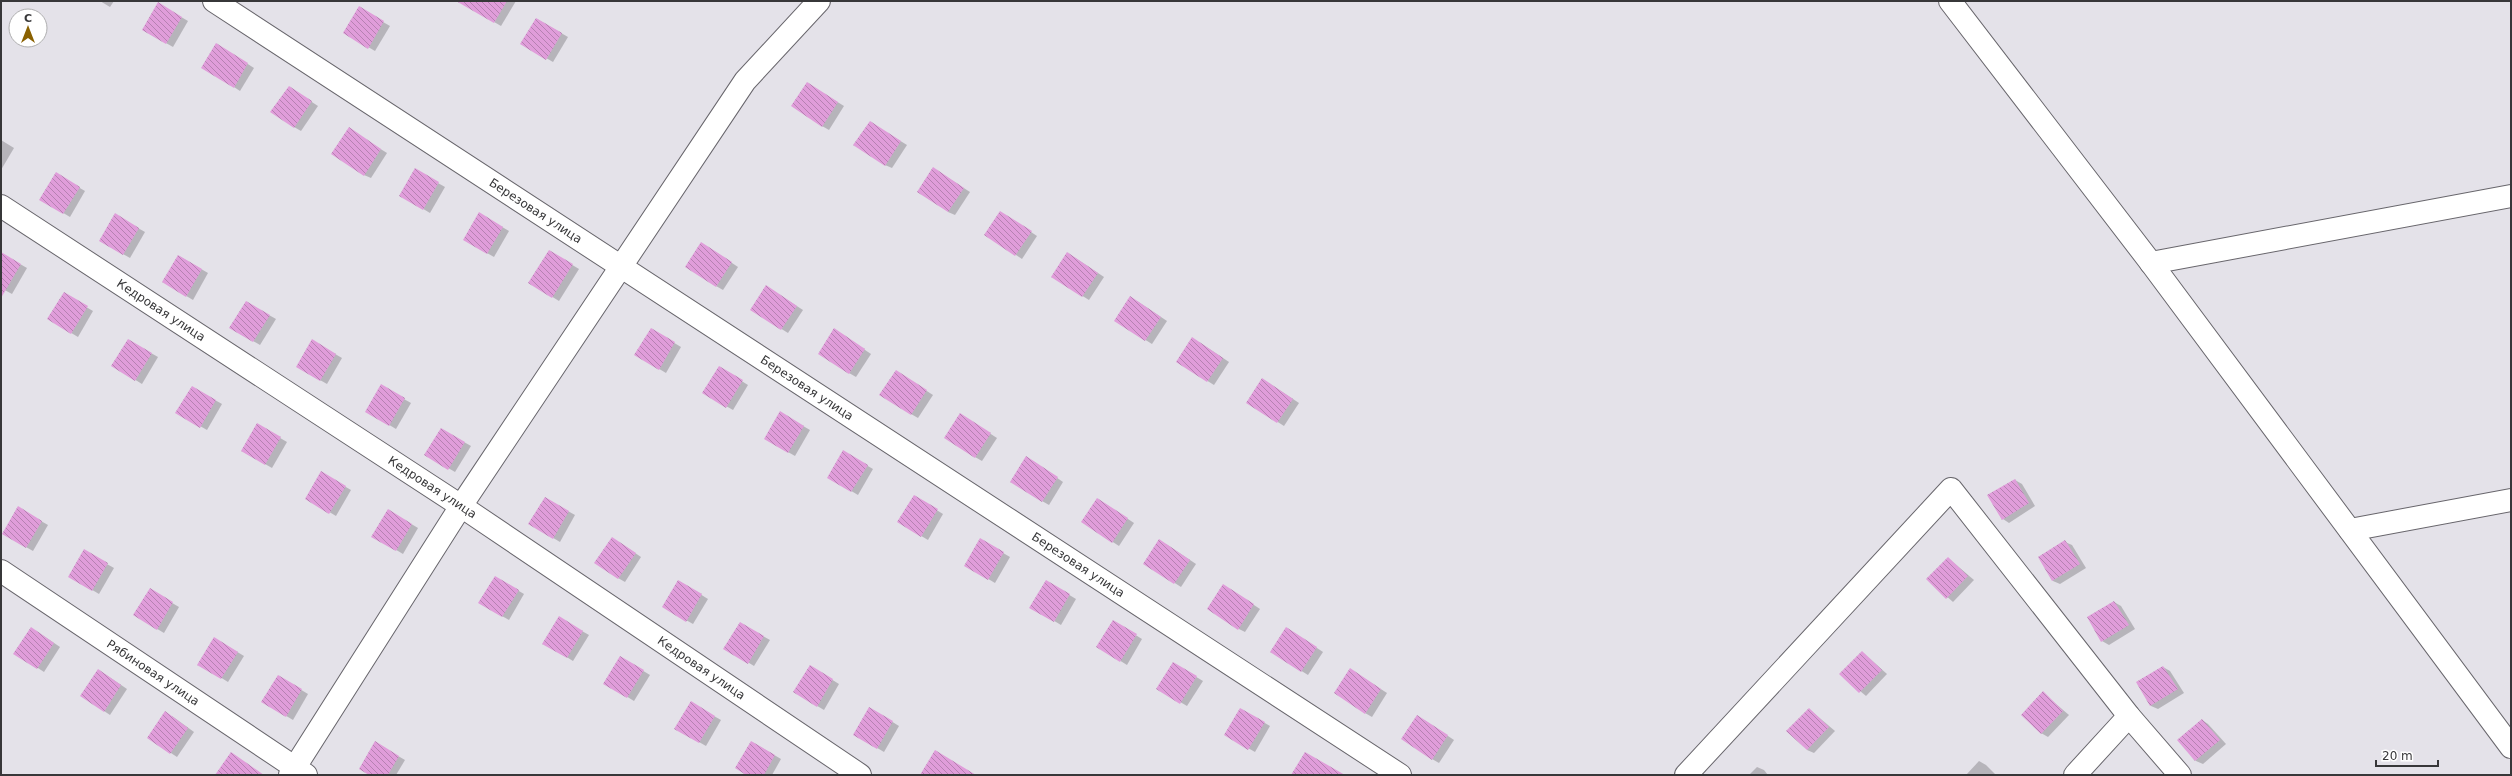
<svg xmlns="http://www.w3.org/2000/svg" width="2512" height="776" viewBox="0 0 2512 776" font-family="'DejaVu Sans',sans-serif">
  <style>
    .shadow { fill: #0003 }
    .building { fill: url(#building-back-hatch) }
    .lines { fill: none; stroke-linecap: round; stroke-linejoin: round }
    .minor-casing { stroke: #68666c; stroke-width: 24 }
    .minor { stroke: #fff; stroke-width: 22 }
    .labels { text-anchor: middle; stroke-width: 3; stroke-linejoin: round; paint-order: stroke }
    .street-label { font-size: 12px; fill: #373739; stroke: #fff }
  </style>
  <defs>
    <pattern id="building-back-hatch" width="6" height="6" patternUnits="userSpaceOnUse"><rect width="6" height="6" fill="#e09dda"/><path d="M-1 5l2 2M0 0l6 6M5-1l2 2" fill="none" stroke="#b681b2"/></pattern>
  </defs>
  <rect width="100%" height="100%" fill="#e4e2e9"/>
  <g class="shadow">
    <path d="M 100,1 L 114,1 L 110,7 Z"/>
    <path d="M 474,1 L 516,1 L 501,26 L 470,8 Z"/>
    <path d="M 159,4 L 188,21 L 173,47 L 143,30 Z"/>
    <path d="M 359,8 L 390,26 L 375,51 L 344,33 Z"/>
    <path d="M 537,19 L 568,37 L 553,62 L 522,44 Z"/>
    <path d="M 223,48 L 254,68 L 240,91 L 234,87 Z"/>
    <path d="M 813,87 L 844,106 L 829,130 L 822,126 Z"/>
    <path d="M 295,91 L 318,106 L 301,131 L 294,127 Z"/>
    <path d="M 876,126 L 907,145 L 892,168 L 885,165 Z"/>
    <path d="M 355,133 L 387,153 L 371,178 L 364,175 Z"/>
    <path d="M 1,140 L 14,148 L 1,170 Z"/>
    <path d="M 415,170 L 445,187 L 430,213 L 400,195 Z"/>
    <path d="M 939,172 L 970,192 L 955,215 L 948,212 Z"/>
    <path d="M 56,174 L 85,191 L 70,217 L 40,199 Z"/>
    <path d="M 480,214 L 509,231 L 494,257 L 464,240 Z"/>
    <path d="M 115,215 L 145,232 L 130,258 L 100,241 Z"/>
    <path d="M 1007,216 L 1037,236 L 1022,259 L 986,235 Z"/>
    <path d="M 708,247 L 738,267 L 723,290 L 716,286 Z"/>
    <path d="M 549,251 L 579,269 L 559,301 L 530,283 Z"/>
    <path d="M 1,253 L 27,268 L 12,294 L 1,288 Z"/>
    <path d="M 179,256 L 208,273 L 193,300 L 163,282 Z"/>
    <path d="M 1074,257 L 1104,277 L 1089,300 L 1052,277 Z"/>
    <path d="M 772,290 L 803,310 L 788,333 L 751,310 Z"/>
    <path d="M 64,294 L 93,311 L 78,337 L 48,319 Z"/>
    <path d="M 1137,301 L 1167,321 L 1152,344 L 1115,321 Z"/>
    <path d="M 246,302 L 276,319 L 260,345 L 231,328 Z"/>
    <path d="M 651,329 L 681,347 L 666,373 L 636,355 Z"/>
    <path d="M 840,333 L 871,354 L 856,377 L 849,373 Z"/>
    <path d="M 128,340 L 158,357 L 142,384 L 113,366 Z"/>
    <path d="M 313,341 L 342,358 L 327,384 L 297,367 Z"/>
    <path d="M 1199,342 L 1229,362 L 1214,385 L 1177,362 Z"/>
    <path d="M 719,367 L 748,385 L 733,410 L 703,393 Z"/>
    <path d="M 902,375 L 933,395 L 918,418 L 911,414 Z"/>
    <path d="M 1269,383 L 1299,403 L 1284,426 L 1247,402 Z"/>
    <path d="M 381,386 L 411,403 L 396,429 L 366,411 Z"/>
    <path d="M 192,387 L 222,404 L 207,430 L 177,413 Z"/>
    <path d="M 781,413 L 810,430 L 795,456 L 765,439 Z"/>
    <path d="M 966,418 L 997,438 L 982,461 L 975,457 Z"/>
    <path d="M 258,425 L 287,442 L 272,468 L 242,451 Z"/>
    <path d="M 441,429 L 471,446 L 455,472 L 426,455 Z"/>
    <path d="M 844,452 L 873,469 L 858,495 L 828,477 Z"/>
    <path d="M 1033,461 L 1063,482 L 1049,505 L 1042,501 Z"/>
    <path d="M 322,473 L 351,490 L 336,516 L 306,498 Z"/>
    <path d="M 2015,480 L 2022,484 L 2035,506 L 2009,523 L 2003,519 Z"/>
    <path d="M 914,496 L 943,514 L 928,540 L 898,522 Z"/>
    <path d="M 545,498 L 575,515 L 560,542 L 530,524 Z"/>
    <path d="M 1104,503 L 1134,523 L 1119,546 L 1082,522 Z"/>
    <path d="M 18,508 L 48,525 L 33,551 L 3,534 Z"/>
    <path d="M 388,510 L 418,528 L 403,554 L 373,536 Z"/>
    <path d="M 981,540 L 1010,557 L 995,583 L 965,565 Z"/>
    <path d="M 619,542 L 641,557 L 625,582 L 618,578 Z"/>
    <path d="M 2065,542 L 2072,545 L 2086,568 L 2060,584 L 2053,581 L 2039,557 Z"/>
    <path d="M 1166,544 L 1196,564 L 1181,587 L 1145,564 Z"/>
    <path d="M 84,551 L 114,568 L 99,594 L 69,576 Z"/>
    <path d="M 1948,558 L 1974,580 L 1953,602 L 1927,579 Z"/>
    <path d="M 495,577 L 524,594 L 509,620 L 479,603 Z"/>
    <path d="M 679,581 L 708,599 L 693,624 L 663,607 Z"/>
    <path d="M 1046,581 L 1076,599 L 1061,625 L 1031,607 Z"/>
    <path d="M 1230,589 L 1260,609 L 1245,632 L 1239,629 Z"/>
    <path d="M 150,590 L 179,607 L 164,633 L 134,615 Z"/>
    <path d="M 2114,602 L 2121,606 L 2135,629 L 2109,645 L 2102,641 Z"/>
    <path d="M 559,618 L 589,635 L 573,661 L 544,643 Z"/>
    <path d="M 1113,621 L 1142,639 L 1127,665 L 1098,647 Z"/>
    <path d="M 740,623 L 770,640 L 754,666 L 725,648 Z"/>
    <path d="M 38,632 L 60,647 L 44,672 L 15,653 Z"/>
    <path d="M 1293,632 L 1323,652 L 1308,675 L 1271,652 Z"/>
    <path d="M 214,638 L 244,656 L 228,682 L 199,664 Z"/>
    <path d="M 1862,652 L 1887,674 L 1866,696 L 1840,674 Z"/>
    <path d="M 620,657 L 650,675 L 634,701 L 605,683 Z"/>
    <path d="M 1173,663 L 1203,681 L 1187,706 L 1158,689 Z"/>
    <path d="M 810,666 L 839,684 L 824,710 L 794,692 Z"/>
    <path d="M 2163,667 L 2170,671 L 2184,693 L 2158,709 L 2151,706 L 2137,683 Z"/>
    <path d="M 1356,673 L 1387,693 L 1372,717 L 1365,713 Z"/>
    <path d="M 105,674 L 127,689 L 110,715 L 104,711 Z"/>
    <path d="M 278,676 L 308,694 L 293,720 L 263,702 Z"/>
    <path d="M 2043,693 L 2069,715 L 2048,737 L 2041,733 Z"/>
    <path d="M 691,703 L 721,720 L 706,746 L 676,729 Z"/>
    <path d="M 870,708 L 899,726 L 884,752 L 854,734 Z"/>
    <path d="M 1241,709 L 1270,726 L 1255,752 L 1225,735 Z"/>
    <path d="M 1809,709 L 1835,731 L 1814,753 L 1807,750 Z"/>
    <path d="M 172,716 L 194,732 L 177,757 L 148,738 Z"/>
    <path d="M 1424,720 L 1454,740 L 1439,763 L 1432,759 Z"/>
    <path d="M 2202,720 L 2208,724 L 2226,744 L 2203,764 L 2196,761 L 2179,740 Z"/>
    <path d="M 752,742 L 781,759 L 772,775 L 748,775 Z"/>
    <path d="M 376,743 L 405,760 L 396,775 L 371,775 Z"/>
    <path d="M 1979,761 L 1986,765 L 1996,775 L 1966,775 Z"/>
    <path d="M 1757,767 L 1764,770 L 1768,775 L 1749,775 Z"/>
  </g>
  <g class="building">
    <path d="M 456,1 L 507,1 L 494,23 Z"/>
    <path d="M 158,2 L 182,17 L 166,44 L 142,30 Z"/>
    <path d="M 359,6 L 384,21 L 368,49 L 343,33 Z"/>
    <path d="M 536,18 L 562,33 L 546,60 L 520,44 Z"/>
    <path d="M 216,43 L 248,63 L 234,88 L 201,68 Z"/>
    <path d="M 807,82 L 838,102 L 822,127 L 791,106 Z"/>
    <path d="M 289,86 L 312,101 L 294,128 L 270,112 Z"/>
    <path d="M 870,121 L 901,141 L 885,166 L 853,145 Z"/>
    <path d="M 349,127 L 381,149 L 364,176 L 331,154 Z"/>
    <path d="M 933,167 L 964,188 L 948,212 L 917,192 Z"/>
    <path d="M 415,168 L 439,182 L 423,210 L 399,196 Z"/>
    <path d="M 56,172 L 80,187 L 63,214 L 39,200 Z"/>
    <path d="M 1000,211 L 1032,231 L 1015,256 L 984,235 Z"/>
    <path d="M 479,212 L 503,227 L 487,254 L 463,240 Z"/>
    <path d="M 115,213 L 139,228 L 123,255 L 99,241 Z"/>
    <path d="M 701,242 L 732,262 L 716,287 L 685,267 Z"/>
    <path d="M 549,250 L 573,264 L 552,298 L 528,283 Z"/>
    <path d="M 1,252 L 21,264 L 1,298 Z"/>
    <path d="M 1067,252 L 1098,273 L 1082,297 L 1051,277 Z"/>
    <path d="M 178,255 L 202,269 L 186,297 L 162,282 Z"/>
    <path d="M 766,285 L 797,306 L 781,330 L 750,310 Z"/>
    <path d="M 64,292 L 88,306 L 71,334 L 47,319 Z"/>
    <path d="M 1130,296 L 1161,317 L 1145,341 L 1114,321 Z"/>
    <path d="M 246,301 L 270,315 L 253,342 L 229,328 Z"/>
    <path d="M 651,328 L 675,342 L 659,370 L 634,355 Z"/>
    <path d="M 834,328 L 865,349 L 849,374 L 818,354 Z"/>
    <path d="M 1192,337 L 1223,358 L 1207,382 L 1176,362 Z"/>
    <path d="M 128,339 L 152,353 L 135,381 L 111,366 Z"/>
    <path d="M 312,339 L 336,354 L 320,381 L 296,367 Z"/>
    <path d="M 719,366 L 743,380 L 726,408 L 702,393 Z"/>
    <path d="M 896,370 L 927,390 L 911,415 L 879,395 Z"/>
    <path d="M 1262,378 L 1293,399 L 1277,423 L 1246,403 Z"/>
    <path d="M 381,384 L 405,398 L 389,426 L 365,412 Z"/>
    <path d="M 192,386 L 216,400 L 200,428 L 175,413 Z"/>
    <path d="M 780,411 L 804,426 L 788,453 L 764,439 Z"/>
    <path d="M 960,413 L 991,433 L 975,458 L 944,438 Z"/>
    <path d="M 257,423 L 281,437 L 265,465 L 241,451 Z"/>
    <path d="M 441,428 L 465,442 L 448,470 L 424,455 Z"/>
    <path d="M 843,450 L 868,465 L 851,492 L 827,478 Z"/>
    <path d="M 1026,456 L 1058,477 L 1042,502 L 1010,482 Z"/>
    <path d="M 321,471 L 346,486 L 329,514 L 305,499 Z"/>
    <path d="M 2015,479 L 2029,503 L 2002,520 L 1987,495 Z"/>
    <path d="M 914,495 L 938,509 L 921,537 L 897,522 Z"/>
    <path d="M 545,497 L 569,511 L 553,539 L 528,524 Z"/>
    <path d="M 1097,498 L 1128,518 L 1112,543 L 1081,522 Z"/>
    <path d="M 18,506 L 42,521 L 26,548 L 2,534 Z"/>
    <path d="M 388,509 L 412,524 L 396,551 L 371,537 Z"/>
    <path d="M 612,537 L 636,553 L 618,579 L 594,563 Z"/>
    <path d="M 980,538 L 1004,552 L 988,580 L 964,566 Z"/>
    <path d="M 1159,539 L 1190,560 L 1174,584 L 1143,564 Z"/>
    <path d="M 2065,540 L 2080,564 L 2052,581 L 2038,557 Z"/>
    <path d="M 84,549 L 108,563 L 92,591 L 68,577 Z"/>
    <path d="M 1948,557 L 1968,576 L 1946,599 L 1926,579 Z"/>
    <path d="M 495,576 L 519,590 L 502,617 L 478,603 Z"/>
    <path d="M 678,580 L 702,594 L 686,622 L 662,607 Z"/>
    <path d="M 1046,580 L 1070,594 L 1054,622 L 1029,608 Z"/>
    <path d="M 1223,584 L 1254,604 L 1238,630 L 1207,609 Z"/>
    <path d="M 150,588 L 173,602 L 157,630 L 133,615 Z"/>
    <path d="M 2114,601 L 2129,625 L 2101,642 L 2087,617 Z"/>
    <path d="M 559,616 L 583,631 L 567,658 L 542,644 Z"/>
    <path d="M 1113,620 L 1137,634 L 1120,662 L 1096,647 Z"/>
    <path d="M 740,622 L 764,636 L 748,664 L 723,649 Z"/>
    <path d="M 31,627 L 54,643 L 37,669 L 13,654 Z"/>
    <path d="M 1286,627 L 1317,647 L 1301,672 L 1270,652 Z"/>
    <path d="M 214,637 L 238,652 L 221,679 L 197,665 Z"/>
    <path d="M 1862,651 L 1882,670 L 1859,693 L 1839,674 Z"/>
    <path d="M 620,656 L 644,670 L 627,698 L 603,684 Z"/>
    <path d="M 1173,662 L 1197,676 L 1180,704 L 1156,689 Z"/>
    <path d="M 810,665 L 833,679 L 817,707 L 793,692 Z"/>
    <path d="M 2163,666 L 2178,689 L 2150,706 L 2136,682 Z"/>
    <path d="M 1350,668 L 1381,689 L 1365,714 L 1334,693 Z"/>
    <path d="M 98,669 L 121,685 L 104,712 L 80,696 Z"/>
    <path d="M 278,675 L 302,689 L 286,717 L 261,702 Z"/>
    <path d="M 2043,691 L 2063,711 L 2041,734 L 2021,715 Z"/>
    <path d="M 691,701 L 715,716 L 699,743 L 674,729 Z"/>
    <path d="M 869,707 L 893,721 L 877,749 L 853,735 Z"/>
    <path d="M 1240,708 L 1265,722 L 1248,750 L 1224,735 Z"/>
    <path d="M 1809,708 L 1829,727 L 1807,750 L 1786,731 Z"/>
    <path d="M 165,711 L 188,728 L 170,754 L 147,738 Z"/>
    <path d="M 1417,715 L 1448,735 L 1432,760 L 1401,739 Z"/>
    <path d="M 2202,719 L 2220,740 L 2195,761 L 2177,740 Z"/>
    <path d="M 375,741 L 399,756 L 388,775 L 369,775 L 359,769 Z"/>
    <path d="M 751,741 L 775,755 L 764,775 L 746,775 L 735,768 Z"/>
    <path d="M 935,750 L 976,775 L 920,775 Z"/>
    <path d="M 231,752 L 264,775 L 215,775 Z"/>
    <path d="M 1305,752 L 1345,775 L 1291,775 Z"/>
  </g>
  <g class="lines">
    <g class="minor-casing">
      <g id="minor">
        <path id="s1" d="M 214,1 L 1400,775"/>
        <path d="M 1950,1 L 2151,263 L 2511,747"/>
        <path id="s2" d="M 1,206 L 461,506 L 860,775"/>
        <path d="M 2151,263 L 2511,196"/>
        <path d="M 2350,530 L 2511,500"/>
        <path id="s3" d="M 1,571 L 306,775"/>
        <path d="M 290,775 L 461,506 L 745,81 L 819,1"/>
        <path d="M 1686,775 L 1951,489 L 2129,716 L 2180,775"/>
        <path d="M 2075,775 L 2129,716"/>
      </g>
    </g>
    <use href="#minor" class="minor"/>
  </g>
  <g class="labels">
    <g class="street-label">
      <text dy="4" stroke="none"><textPath href="#s1" startOffset="384">Березовая улица</textPath></text>
      <text dy="4" stroke="none"><textPath href="#s2" startOffset="191">Кедровая улица</textPath></text>
      <text dy="4" stroke="none"><textPath href="#s1" startOffset="708">Березовая улица</textPath></text>
      <text dy="4" stroke="none"><textPath href="#s2" startOffset="515">Кедровая улица</textPath></text>
      <text dy="4" stroke="none"><textPath href="#s1" startOffset="1032">Березовая улица</textPath></text>
      <text dy="4" stroke="none"><textPath href="#s2" startOffset="839">Кедровая улица</textPath></text>
      <text dy="4" stroke="none"><textPath href="#s3" startOffset="183">Рябиновая улица</textPath></text>
    </g>
  </g>
  <rect width="2512" height="776" fill="none" stroke="#373739" stroke-width="4"/>
  <g transform="translate(28 28)"><circle r="19" fill="#ffffff" stroke="#afafb0"/>
  <path d="M0-3L7 15L0 10L-7 15Z" fill="#8a6100"/>
  <text y="-6" font-size="11" font-weight="bold" text-anchor="middle" fill="#373739">С</text>
  </g>
  <path d="M2376 760v6h62v-6" fill="none" stroke="#373739" stroke-width="2"/>
  <text x="2382" y="760" font-size="12" fill="#373739" stroke="#ffffff" stroke-width="3" paint-order="stroke">20 m</text>
</svg>
